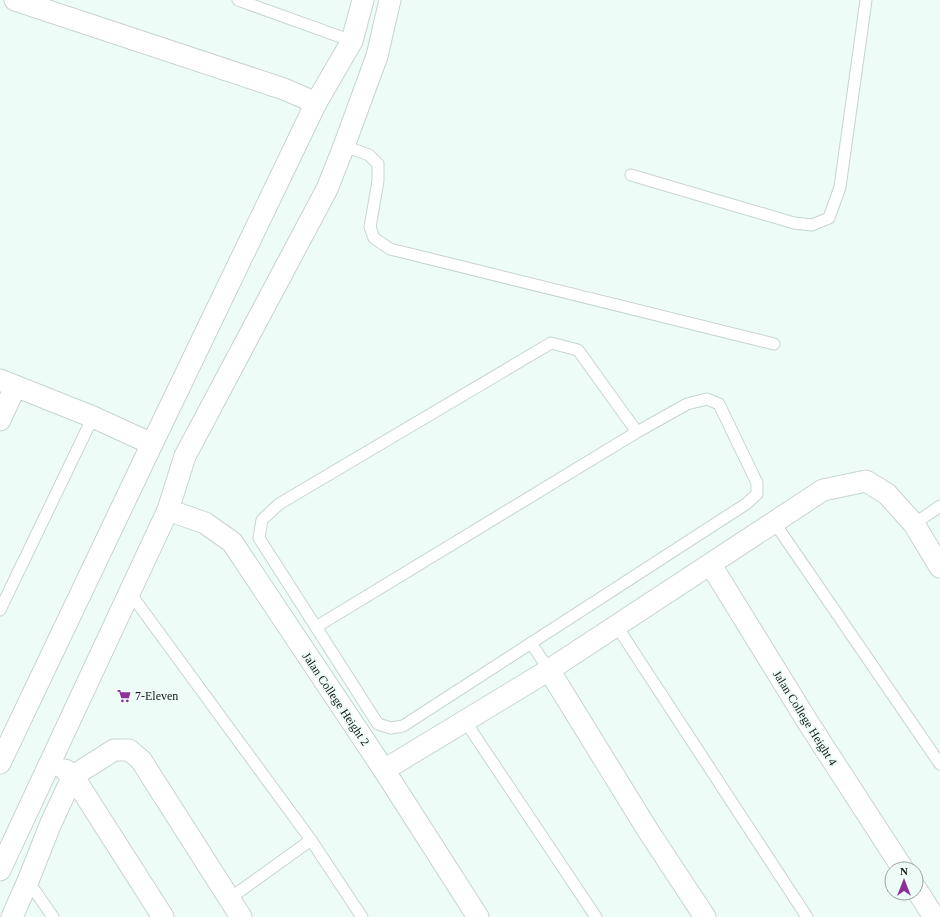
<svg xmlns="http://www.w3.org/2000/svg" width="940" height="917" viewBox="0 0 940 917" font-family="Georgia,serif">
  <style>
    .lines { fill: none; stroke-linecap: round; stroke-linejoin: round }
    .lane-casing { stroke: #c7d4d0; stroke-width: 13 }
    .street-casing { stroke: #c7d4d0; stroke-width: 23 }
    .lane { stroke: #fff; stroke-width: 11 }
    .street { stroke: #fff; stroke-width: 21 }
    .labels { text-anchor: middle; stroke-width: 4; stroke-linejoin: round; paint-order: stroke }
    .poi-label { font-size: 12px; fill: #131817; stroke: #eefcf8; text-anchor: start }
    .street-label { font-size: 12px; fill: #131817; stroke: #eefcf8 }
  </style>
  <rect width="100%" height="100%" fill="#eefcf8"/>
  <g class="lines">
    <g class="lane-casing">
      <g id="lane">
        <path d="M 238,0 L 352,41"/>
        <path d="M 344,146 L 369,155 L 378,164 L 378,181 L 370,227 L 374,238 L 390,249 L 774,344"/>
        <path d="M 631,175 L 794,223 L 812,225 L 829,218 L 840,187 L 866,0"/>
        <path d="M 774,522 L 940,764"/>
        <path d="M 914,524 L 940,506"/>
        <path d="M 130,593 L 311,840 L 362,917"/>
        <path d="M 0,610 L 93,417"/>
        <path d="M 616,625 L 807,917"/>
        <path d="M 316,627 L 637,432 L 687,404 L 707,399 L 719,404 L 757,483 L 757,494 L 746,504 L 403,726 L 391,728 L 378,724 L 259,538 L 262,520 L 279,504 L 551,343 L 578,350 L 637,432"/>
        <path d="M 531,643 L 549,670"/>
        <path d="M 465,721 L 596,917"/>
        <path d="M 28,881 L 53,917"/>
        <path d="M 229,899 L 311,840"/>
      </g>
    </g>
    <g class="street-casing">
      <g id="street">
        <path d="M 15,0 L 284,89 L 316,103"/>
        <path d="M 0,380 L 93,417 L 152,444"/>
        <path d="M 0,420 L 15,387"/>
        <path d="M 168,510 L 205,523 L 232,542 L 384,770 L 478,917"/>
        <path d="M 711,565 L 809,724 L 903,869"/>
        <path d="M 549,670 L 647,829 L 705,917"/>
        <path d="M 0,763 L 152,444 L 316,103 L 352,41 L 363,0"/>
        <path d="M 65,770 L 73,776 L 163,917"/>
        <path d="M 384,770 L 549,670 L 823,490 L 866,481 L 887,494 L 914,524 L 940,567"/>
        <path d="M 0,870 L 168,510 L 185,456 L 327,189 L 344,146 L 377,56 L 390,0"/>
        <path d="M 916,889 L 934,917"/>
        <path d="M 12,917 L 28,881 L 51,823 L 73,776 L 114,750 L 129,750 L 141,760 L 241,917"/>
      </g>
    </g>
    <use href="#lane" class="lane"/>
    <use href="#street" class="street"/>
  </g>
  <defs>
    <g id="supermarket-bare" transform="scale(1.08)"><path d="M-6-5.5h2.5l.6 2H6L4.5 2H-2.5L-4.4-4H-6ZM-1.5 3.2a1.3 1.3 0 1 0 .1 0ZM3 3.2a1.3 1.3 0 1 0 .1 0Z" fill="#8e3099" stroke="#eefcf8" stroke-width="2.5" paint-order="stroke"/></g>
  </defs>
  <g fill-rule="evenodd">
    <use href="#supermarket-bare" x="124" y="696"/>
  </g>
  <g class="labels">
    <g class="poi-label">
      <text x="135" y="700">7-Eleven</text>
    </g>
    <g class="street-label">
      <text transform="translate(336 699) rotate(56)" y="4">Jalan College Height 2</text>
      <text transform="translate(805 718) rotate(58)" y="4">Jalan College Height 4</text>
    </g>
  </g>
  <g transform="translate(904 881)"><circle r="19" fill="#eefcf8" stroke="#96a19e"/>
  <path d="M0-3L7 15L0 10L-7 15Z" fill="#8e3099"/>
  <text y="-6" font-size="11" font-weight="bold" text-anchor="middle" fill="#131817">N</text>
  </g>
</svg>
